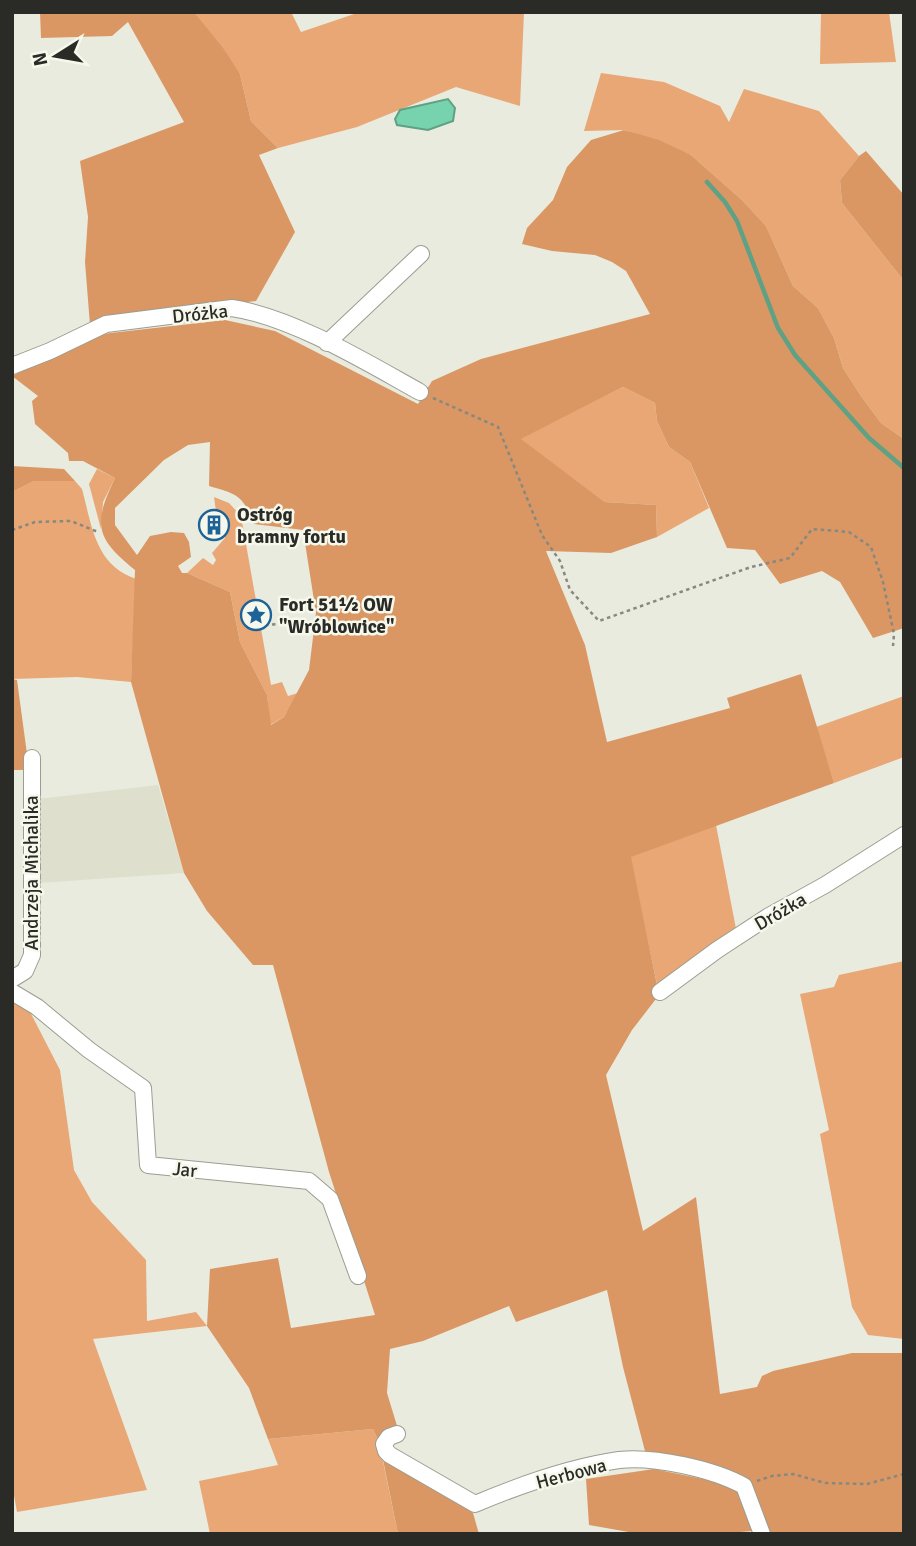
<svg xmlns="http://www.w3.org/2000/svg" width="916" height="1546" viewBox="0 0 916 1546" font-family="Signika,sans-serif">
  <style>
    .built { fill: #dee0cd }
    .green { fill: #e8a775 }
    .forest { fill: #da9763; fill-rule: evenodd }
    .water { fill: #76d3ae; stroke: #5fa185; stroke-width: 2 }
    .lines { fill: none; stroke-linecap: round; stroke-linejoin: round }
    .stream { stroke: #5fa185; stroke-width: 4.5 }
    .minor-casing { stroke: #9b9d91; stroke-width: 18 }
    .path { stroke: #878880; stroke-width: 2.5; stroke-dasharray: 3.5 3.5; stroke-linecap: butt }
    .minor { stroke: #fff; stroke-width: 16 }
    .labels { text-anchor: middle; stroke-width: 5; stroke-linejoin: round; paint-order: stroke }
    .street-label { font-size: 19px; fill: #2a2b26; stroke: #f7f8ec }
    .poi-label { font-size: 19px; font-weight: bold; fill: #2a2b26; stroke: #f7f8ec; text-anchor: start }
  </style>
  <rect width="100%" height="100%" fill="#e9ebdf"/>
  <path class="built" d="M 158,785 L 184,873 L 38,883 L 38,799 Z"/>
  <g class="green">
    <path d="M 194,12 L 291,12 L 301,32 L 360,12 L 524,12 L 520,106 L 456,87 L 357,127 L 278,148 L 251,121 L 240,74 Z"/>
    <path d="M 821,12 L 889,12 L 896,62 L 820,64 Z"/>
    <path d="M 601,73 L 664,82 L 720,106 L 729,122 L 744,89 L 819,111 L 859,156 L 840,180 L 842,203 L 904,281 L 904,439 L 881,423 L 861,396 L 843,368 L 834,338 L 818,308 L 793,286 L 766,226 L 742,200 L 691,155 L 625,130 L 584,131 Z"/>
    <path d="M 623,387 L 655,403 L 657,421 L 669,447 L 690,462 L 709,508 L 657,537 L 656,505 L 605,502 L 520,439 Z"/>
    <path d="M 97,469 L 115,478 L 103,502 L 101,529 L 89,484 Z"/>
    <path d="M 34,481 L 75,481 L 82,489 C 92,526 95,565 136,579 L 131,682 L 77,677 L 12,679 L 12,492 Z"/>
    <path d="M 214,497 L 229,503 L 241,516 L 271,685 L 282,682 L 288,696 L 298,693 L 284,717 L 270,725 L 267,695 L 240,642 L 230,592 L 187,573 L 203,558 L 213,565 L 216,560 L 212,553 L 225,538 L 226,527 L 216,511 Z"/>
    <path d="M 904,696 L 904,757 L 834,783 L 816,727 Z"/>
    <path d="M 716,825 L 737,934 L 658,989 L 630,857 Z"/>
    <path d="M 904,961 L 904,1339 L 868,1335 L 852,1307 L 820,1134 L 829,1130 L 800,994 L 834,987 L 839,975 Z"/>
    <path d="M 12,1002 L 27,1006 L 60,1070 L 74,1170 L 92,1202 L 146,1260 L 147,1321 L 196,1312 L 207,1326 L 93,1339 L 147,1490 L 17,1512 L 12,1484 Z"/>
    <path d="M 373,1429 L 379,1442 L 398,1534 L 210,1534 L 199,1481 L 278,1465 L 268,1439 Z"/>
  </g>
  <g class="forest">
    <path d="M 40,12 L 194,12 L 223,48 L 240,74 L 251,121 L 278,148 L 259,155 L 295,232 L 256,301 L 107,319 L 90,325 L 85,262 L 88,217 L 80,161 L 184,122 L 128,22 L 112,36 L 41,38 Z"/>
    <path d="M 624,130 L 659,140 L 691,155 L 742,200 L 766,226 L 793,286 L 818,308 L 834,338 L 843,368 L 861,396 L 881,423 L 904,439 L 904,628 L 873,638 L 840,582 L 822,571 L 780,584 L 755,550 L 727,548 L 690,462 L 669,447 L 657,421 L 655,403 L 623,387 L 521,439 L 605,502 L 656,505 L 657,537 L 611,553 L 546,551 L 585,645 L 607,742 L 730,708 L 727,698 L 801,674 L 834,783 L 631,857 L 659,995 L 632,1030 L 606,1075 L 643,1231 L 696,1197 L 720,1394 L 757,1387 L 762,1376 L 773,1371 L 852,1353 L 904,1353 L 904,1534 L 753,1534 L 752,1531 L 718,1534 L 640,1534 L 589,1525 L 586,1479 L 654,1469 L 728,1484 L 740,1491 L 752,1530 L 758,1505 L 725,1470 L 645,1451 L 623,1367 L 607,1290 L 516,1322 L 509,1306 L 423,1341 L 390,1349 L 387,1393 L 398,1429 L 379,1442 L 373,1429 L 268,1439 L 249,1388 L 207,1326 L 210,1269 L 278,1258 L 291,1328 L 375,1315 L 329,1172 L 273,965 L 253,965 L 207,911 L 184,873 L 131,682 L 135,570 C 95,538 93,524 115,478 L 83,461 L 69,461 L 68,453 L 35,424 L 32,401 L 38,396 L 12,376 L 93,335 L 225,320 L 275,331 L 418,404 L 432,381 L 481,359 L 650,314 L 626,271 L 612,262 L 595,255 L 552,251 L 522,244 L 527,228 L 553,200 L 567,167 L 591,140 ZM 210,442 L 209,486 C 237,494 243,495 254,524 L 303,530 L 316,613 L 309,670 L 284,717 L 271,725 L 267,695 L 240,642 L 230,592 L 187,573 L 182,573 L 178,566 L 191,557 L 189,542 L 184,533 L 171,532 L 150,536 L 137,555 L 115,525 L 115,508 L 164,460 L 188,445 Z"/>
    <path d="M 866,151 L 904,195 L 904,281 L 842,203 L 840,180 L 859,156 Z"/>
    <path d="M 12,466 L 64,469 L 75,481 L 34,481 L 12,492 Z"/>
    <path d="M 12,679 L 17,680 L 27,754 L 26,770 L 12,770 Z"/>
    <path d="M 381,1450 L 473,1513 L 479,1534 L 398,1534 Z"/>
  </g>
  <path class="water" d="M 448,99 L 455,108 L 453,121 L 428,130 L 397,125 L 395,119 L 400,110 Z"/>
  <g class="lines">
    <path class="stream" d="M 707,182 L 725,202 L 737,221 L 778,328 L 795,355 L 869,438 L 904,468"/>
    <g class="minor-casing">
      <g id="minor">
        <path d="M 327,343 L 421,254"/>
        <path d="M 12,366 L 50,351 L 106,324 L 232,308 C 292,317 366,362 420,392"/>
        <path d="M 12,979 L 25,971 L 32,955 L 32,758"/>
        <path d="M 12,992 L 37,1007 L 89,1050 L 143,1088 L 148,1165 L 309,1181 L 330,1199 L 358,1276"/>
        <path d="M 660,992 L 717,950 L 769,916 L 825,885 L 904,835"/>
        <path d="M 397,1434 L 389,1437 L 384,1444 L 386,1451 L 390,1455 L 475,1504 C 520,1485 570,1467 619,1460 C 654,1456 713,1469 744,1486 L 762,1534"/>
      </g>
    </g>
    <g class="path">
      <path d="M 433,398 L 498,427 L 542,535 L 560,561 L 570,590 L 599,621 L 751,567 L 790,558 L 812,529 L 849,532 L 871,547 L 883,582 L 894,634 L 893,646"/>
      <path d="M 12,530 L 35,522 L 71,521 L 98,532"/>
      <path d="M 265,625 L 278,624"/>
      <path d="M 757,1481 L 772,1476 L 793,1474 L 825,1483 L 867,1484 L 904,1474"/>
    </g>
    <use href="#minor" class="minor"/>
  </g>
  <defs>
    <g id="building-ring" transform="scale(1.575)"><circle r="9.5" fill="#f7f8ec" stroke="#1e6398" stroke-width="1.5"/><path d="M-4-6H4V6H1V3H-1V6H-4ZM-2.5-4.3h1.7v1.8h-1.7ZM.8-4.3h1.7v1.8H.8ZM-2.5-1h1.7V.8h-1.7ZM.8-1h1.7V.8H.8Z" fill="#1e6398"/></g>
    <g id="sight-ring" transform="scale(1.575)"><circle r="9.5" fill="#f7f8ec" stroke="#1e6398" stroke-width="1.5"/><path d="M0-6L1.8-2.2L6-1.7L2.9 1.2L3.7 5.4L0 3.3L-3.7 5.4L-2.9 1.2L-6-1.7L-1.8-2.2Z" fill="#1e6398"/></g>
  </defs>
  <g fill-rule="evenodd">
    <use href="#building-ring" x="214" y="525"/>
    <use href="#sight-ring" x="256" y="615"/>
  </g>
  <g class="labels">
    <g class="street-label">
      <text transform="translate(200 313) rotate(-6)" y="7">Dróżka</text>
      <text transform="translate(31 873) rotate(-90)" y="7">Andrzeja Michalika</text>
      <text transform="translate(780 911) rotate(-30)" y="7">Dróżka</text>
      <text transform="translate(185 1169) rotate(6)" y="7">Jar</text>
      <text transform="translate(571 1473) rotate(-15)" y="7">Herbowa</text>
    </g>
    <g class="poi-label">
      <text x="237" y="521">Ostróg<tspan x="237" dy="22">bramny fortu</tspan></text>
      <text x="279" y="611">Fort 51½ OW<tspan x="279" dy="22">"Wróblowice"</tspan></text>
    </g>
  </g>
  <rect width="916" height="1546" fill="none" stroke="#2a2b26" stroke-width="28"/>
  <g transform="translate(56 56) rotate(259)" stroke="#f7f8ec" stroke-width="5" paint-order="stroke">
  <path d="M0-5L12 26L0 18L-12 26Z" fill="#2a2b26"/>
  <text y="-10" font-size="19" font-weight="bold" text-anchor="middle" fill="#2a2b26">N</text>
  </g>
</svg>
